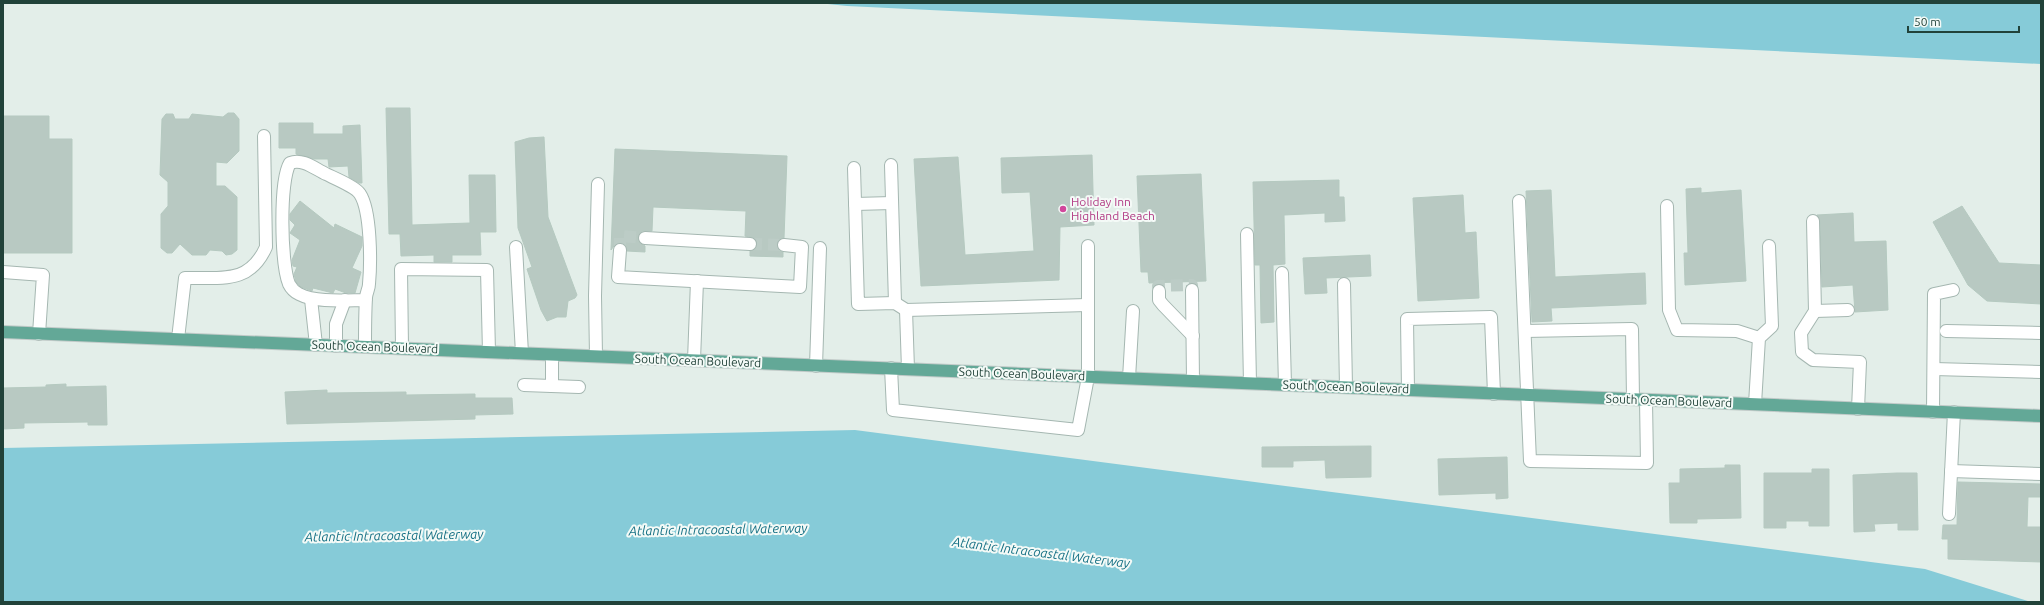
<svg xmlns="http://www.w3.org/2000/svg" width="2044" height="605" viewBox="0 0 2044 605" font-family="Ubuntu,sans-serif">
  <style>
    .water { fill: #86cbd8 }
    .building { fill: #b8c9c2; stroke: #b5c9c0 }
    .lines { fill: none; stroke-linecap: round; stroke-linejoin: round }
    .minor-tunnel { stroke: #bcccc6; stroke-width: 12; stroke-dasharray: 12 6; stroke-linecap: butt }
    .minor-casing { stroke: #a5b7b1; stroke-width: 14 }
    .major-casing { stroke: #c1cac8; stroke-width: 14 }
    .minor { stroke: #fff; stroke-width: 12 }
    .major { stroke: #63a897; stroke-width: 12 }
    .hotel-dot { fill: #d1479c; stroke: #f4faf7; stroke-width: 1.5 }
    .labels { text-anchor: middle; stroke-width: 4; stroke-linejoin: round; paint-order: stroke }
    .hotel-label { font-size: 12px; fill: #b23c85; stroke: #f4faf7; text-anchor: start }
    .street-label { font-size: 12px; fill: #214239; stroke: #f4faf7 }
    .water-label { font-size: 13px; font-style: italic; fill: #157084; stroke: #f4faf7 }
  </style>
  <rect width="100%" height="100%" fill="#e3eee9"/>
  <g class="water">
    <path d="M 818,3 L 2041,3 L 2041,64 L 847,6 Z"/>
    <path d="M 855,430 L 1925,569 L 2031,602 L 3,602 L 3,448 Z"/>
  </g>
  <g class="building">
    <path d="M 386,108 L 410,108 L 412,225 L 470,223 L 469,175 L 495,175 L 496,232 L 480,232 L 481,255 L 452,255 L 452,262 L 434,262 L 434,255 L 401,256 L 400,234 L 389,234 Z"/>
    <path d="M 228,113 L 234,113 L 239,119 L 239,151 L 227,163 L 216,162 L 216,186 L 225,186 L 237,197 L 237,250 L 232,254 L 226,255 L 222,251 L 210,250 L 206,255 L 192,255 L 180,244 L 172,253 L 167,253 L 161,248 L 161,214 L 168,206 L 168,182 L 160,175 L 162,119 L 166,114 L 173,114 L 175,119 L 189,119 L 192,114 L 223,117 Z"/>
    <path d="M 3,116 L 49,116 L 49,139 L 72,139 L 72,253 L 3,253 Z"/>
    <path d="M 279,123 L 313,123 L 313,134 L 343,134 L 343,126 L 360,125 L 362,183 L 359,183 L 349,177 L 348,166 L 329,167 L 328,159 L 314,159 L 296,154 L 296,148 L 279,148 Z"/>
    <path d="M 544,137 L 548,217 L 577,295 L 575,298 L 568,301 L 566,317 L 557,317 L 547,321 L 541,310 L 527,269 L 532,267 L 518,228 L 515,142 L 529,138 Z"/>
    <path d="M 615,149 L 787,156 L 784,238 L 778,240 L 777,245 L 779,251 L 783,252 L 783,257 L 750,256 L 750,251 L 756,248 L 757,244 L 754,238 L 745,236 L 746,211 L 653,207 L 652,231 L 642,231 L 638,237 L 639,242 L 645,246 L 645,252 L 627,251 L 625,244 L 620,243 L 616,243 L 611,250 Z"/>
    <path d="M 1092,155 L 1094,225 L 1060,227 L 1059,280 L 921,286 L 914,159 L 958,157 L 965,255 L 1034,251 L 1030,192 L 1002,193 L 1001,158 Z"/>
    <path d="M 1201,174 L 1206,281 L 1149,283 L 1148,272 L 1141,272 L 1137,176 Z"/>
    <path d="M 1339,180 L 1339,197 L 1344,197 L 1345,221 L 1325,222 L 1325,213 L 1284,215 L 1285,264 L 1273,265 L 1274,322 L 1261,323 L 1260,265 L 1255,265 L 1253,182 Z"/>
    <path d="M 1701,188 L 1701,193 L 1741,190 L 1746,281 L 1685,285 L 1684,253 L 1688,253 L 1686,189 Z"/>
    <path d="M 1551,190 L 1555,277 L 1645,273 L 1646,304 L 1551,308 L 1552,321 L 1532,322 L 1526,191 Z"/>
    <path d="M 1463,195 L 1465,233 L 1476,232 L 1479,298 L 1418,301 L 1413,198 Z"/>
    <path d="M 300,201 L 334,228 L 335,224 L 362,237 L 362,246 L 352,268 L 361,272 L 355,293 L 346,293 L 335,289 L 333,293 L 313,288 L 312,291 L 301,287 L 296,282 L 294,274 L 297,267 L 293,266 L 292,260 L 300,240 L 290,233 L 295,225 L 290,220 L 290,214 Z"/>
    <path d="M 1962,206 L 1999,263 L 2041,265 L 2041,304 L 1987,301 L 1968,285 L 1933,222 Z"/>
    <path d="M 1853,213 L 1854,242 L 1886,241 L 1888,310 L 1855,312 L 1853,285 L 1822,287 L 1820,221 L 1817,215 Z"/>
    <path d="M 1370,255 L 1371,276 L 1326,278 L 1327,293 L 1305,294 L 1303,258 Z"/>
    <path d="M 66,384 L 66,387 L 106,386 L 107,425 L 88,425 L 88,422 L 24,423 L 24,428 L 3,429 L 3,388 L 46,387 L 46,385 Z"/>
    <path d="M 327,390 L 327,393 L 406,392 L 406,395 L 475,394 L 475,398 L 512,398 L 513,414 L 475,415 L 475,419 L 287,424 L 285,392 Z"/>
    <path d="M 1371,446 L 1371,477 L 1326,478 L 1325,460 L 1293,461 L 1293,467 L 1262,467 L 1262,447 Z"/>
    <path d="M 1507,457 L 1508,498 L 1496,499 L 1496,493 L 1439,495 L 1438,459 Z"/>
    <path d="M 1725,465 L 1740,465 L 1741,518 L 1697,519 L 1697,523 L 1670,523 L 1669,483 L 1680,483 L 1680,469 L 1725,468 Z"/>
    <path d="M 1812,469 L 1829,469 L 1829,526 L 1809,526 L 1809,521 L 1786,521 L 1786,528 L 1764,528 L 1764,473 L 1812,473 Z"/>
    <path d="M 1897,473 L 1917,473 L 1918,530 L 1898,530 L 1898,523 L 1874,524 L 1875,531 L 1854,532 L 1853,475 Z"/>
    <path d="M 1958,482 L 2041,484 L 2041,497 L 2028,497 L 2027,527 L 2041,527 L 2041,562 L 1948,559 L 1948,539 L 1942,539 L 1943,525 L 1957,525 Z"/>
  </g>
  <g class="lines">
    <g class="minor-tunnel">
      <path d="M 750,244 L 784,245"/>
      <path d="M 620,250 L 620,236 L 645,238"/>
      <path d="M 1159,291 L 1158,286 L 1192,285 L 1192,290"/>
    </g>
    <g class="minor-casing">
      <g id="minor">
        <path d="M 891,165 L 895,303"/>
        <path d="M 854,168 L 858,304 L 895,303 L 906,310 L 1087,305"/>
        <path d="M 1519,201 L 1530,461 L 1647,463 L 1646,400"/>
        <path d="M 855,204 L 892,203"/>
        <path d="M 1667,206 L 1669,310 L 1677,330 L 1737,331 L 1759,338"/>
        <path d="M 1813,221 L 1815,311 L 1801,333 L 1802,352 L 1813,360 L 1860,362 L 1858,409"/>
        <path d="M 1247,234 L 1250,383"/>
        <path d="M 645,238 L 750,244"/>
        <path d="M 516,247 L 522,353"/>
        <path d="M 620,250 L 618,277 L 800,287 L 802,247 L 784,245"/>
        <path d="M 3,272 L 43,275 L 39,334"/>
        <path d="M 1282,273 L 1285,385"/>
        <path d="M 1344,284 L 1346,387"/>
        <path d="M 1192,290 L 1193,381"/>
        <path d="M 1159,291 L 1159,300 L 1163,305 L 1193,336"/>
        <path d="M 311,299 L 316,345"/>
        <path d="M 906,310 L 908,369"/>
        <path d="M 1815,311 L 1848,310"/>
        <path d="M 1525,331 L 1632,329 L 1633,399"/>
        <path d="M 1946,331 L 2041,333"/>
        <path d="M 178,339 L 185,278 C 221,277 249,285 266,247 L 264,136"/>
        <path d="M 336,346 L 336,324 L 345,300"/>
        <path d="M 365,347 C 365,331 365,314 366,298 C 366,293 369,289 369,284 C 371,262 371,211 360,194 C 356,187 334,178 326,174 C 315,169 303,158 290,163 C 279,181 281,264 289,284 C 291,288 295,292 299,294 C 316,303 347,300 366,300"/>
        <path d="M 402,348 L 401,269 L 487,270 L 489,352"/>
        <path d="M 552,355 L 552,386"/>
        <path d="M 596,356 L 595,296 L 598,184"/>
        <path d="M 694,360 L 697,281"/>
        <path d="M 816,366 L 820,248"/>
        <path d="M 891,368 L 893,410 L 1078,430 L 1088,377 L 1088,246"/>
        <path d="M 1934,369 L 2041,372"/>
        <path d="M 1129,378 L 1133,311"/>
        <path d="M 524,385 L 579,387"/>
        <path d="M 1408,390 L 1407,319 L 1491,317 L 1494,394"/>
        <path d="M 1755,404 L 1759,338 L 1772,326 L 1769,246"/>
        <path d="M 1933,412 L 1934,294 L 1953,290"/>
        <path d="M 1951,471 L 2041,474"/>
        <path d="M 1949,514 L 1954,412"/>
      </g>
    </g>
    <g class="major-casing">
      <path id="major" d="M 3,332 L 2041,416"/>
    </g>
    <use href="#minor" class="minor"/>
    <use href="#major" class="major"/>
  </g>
  <circle class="hotel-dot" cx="1063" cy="209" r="4"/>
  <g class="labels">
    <g class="hotel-label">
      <text x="1071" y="206">Holiday Inn<tspan x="1071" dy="14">Highland Beach</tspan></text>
    </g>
    <g class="street-label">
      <text transform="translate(375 347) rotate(2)" y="4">South Ocean Boulevard</text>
      <text transform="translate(698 361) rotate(2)" y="4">South Ocean Boulevard</text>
      <text transform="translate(1022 374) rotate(2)" y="4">South Ocean Boulevard</text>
      <text transform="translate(1346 387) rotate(2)" y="4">South Ocean Boulevard</text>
      <text transform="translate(1669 401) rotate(2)" y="4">South Ocean Boulevard</text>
    </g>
    <g class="water-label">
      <text transform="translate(718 529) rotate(-1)" y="5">Atlantic Intracoastal Waterway</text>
      <text transform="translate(394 535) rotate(-1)" y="5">Atlantic Intracoastal Waterway</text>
      <text transform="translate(1041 552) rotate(7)" y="5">Atlantic Intracoastal Waterway</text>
    </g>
  </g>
  <rect width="2044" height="605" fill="none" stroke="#214239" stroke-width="8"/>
  <path d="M1908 26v6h111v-6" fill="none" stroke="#214239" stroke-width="2"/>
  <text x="1914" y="26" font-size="12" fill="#214239" stroke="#f4faf7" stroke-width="3" paint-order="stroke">50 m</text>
</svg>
